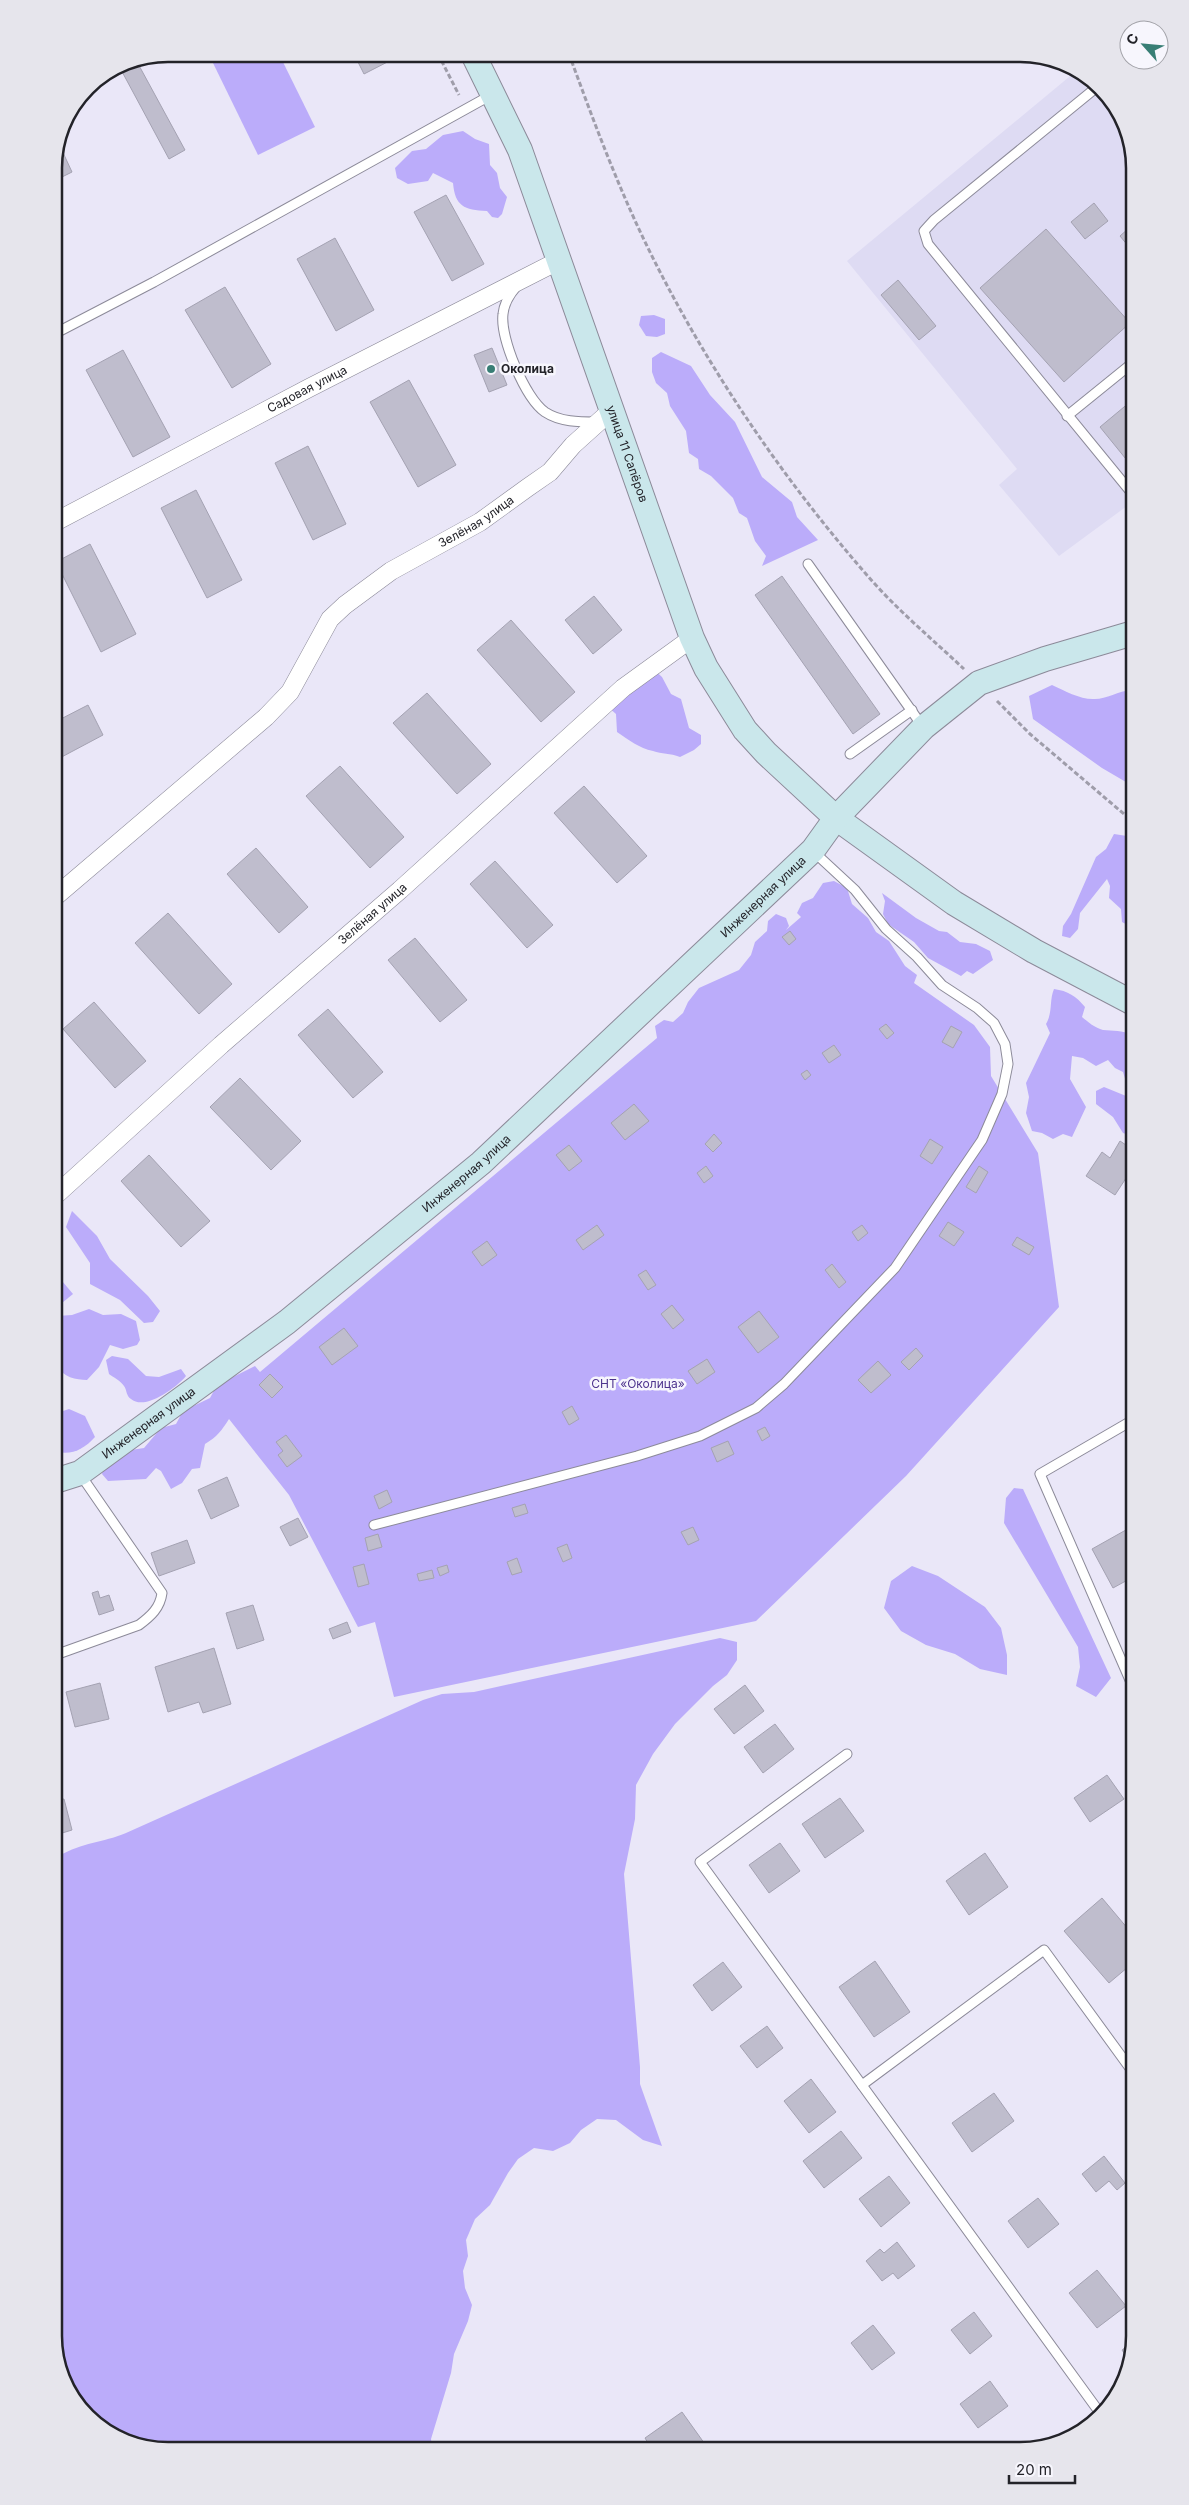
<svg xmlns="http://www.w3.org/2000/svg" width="1189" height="2505" viewBox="0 0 1189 2505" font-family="Inter,sans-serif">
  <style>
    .built { fill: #dedbf3 }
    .green { fill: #bbacfa }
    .building { fill: #bfbdcd; stroke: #a4a2b2 }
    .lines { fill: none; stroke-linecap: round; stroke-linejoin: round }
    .lane-casing { stroke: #8c8a99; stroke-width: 11 }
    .street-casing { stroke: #8c8a99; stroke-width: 19 }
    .secondary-casing { stroke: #8c8a99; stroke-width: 26 }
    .path { stroke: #9f9daa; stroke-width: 3; stroke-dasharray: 5 2.5; stroke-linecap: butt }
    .lane { stroke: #fff; stroke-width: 9 }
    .street { stroke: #fff; stroke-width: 18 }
    .secondary { stroke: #cae7eb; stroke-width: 24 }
    .poi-dot { fill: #387e75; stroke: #f7f6fd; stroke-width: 2 }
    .labels { text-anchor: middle; stroke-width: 5; stroke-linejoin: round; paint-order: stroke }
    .poi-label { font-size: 12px; font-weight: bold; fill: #232329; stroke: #f7f6fd; text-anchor: start }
    .street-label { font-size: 12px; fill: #232329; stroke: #f7f6fd }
    .park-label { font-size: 12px; fill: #4d338d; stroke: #f7f6fd }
    .rim { fill: none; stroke: #232329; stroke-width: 2.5 }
  </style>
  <rect width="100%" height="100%" fill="#eae7f8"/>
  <path class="built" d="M 1075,72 L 1090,78 L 1129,132 L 1130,509 L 1127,506 L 1059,556 L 999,485 L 1017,469 L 847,261 Z"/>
  <g class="green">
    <path d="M 231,54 L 279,54 L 315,127 L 258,155 L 213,63 Z"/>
    <path d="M 463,131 L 475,139 L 489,144 L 490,165 L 497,173 L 500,188 L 507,197 L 502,214 L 498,218 L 492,217 L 487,211 C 464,210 455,206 453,183 L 433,173 L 428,181 L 408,184 L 397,178 L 395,168 L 412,151 L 426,149 L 443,135 Z"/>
    <path d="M 654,315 L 665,319 L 665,334 L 657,337 L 646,336 L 639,325 L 641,316 Z"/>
    <path d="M 661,352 L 691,366 L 710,395 L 735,422 L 762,477 L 792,502 L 797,517 L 818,540 L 762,566 L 766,556 L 755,541 L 747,518 L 739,513 L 733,498 L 711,476 L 699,469 L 698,459 L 689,453 L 686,431 L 670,406 L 667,393 L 656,383 L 652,372 L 652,358 Z"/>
    <path d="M 651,667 L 662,677 L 671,694 L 681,699 L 689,728 L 701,735 L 701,744 L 694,750 L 680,757 C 670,753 662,754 653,751 C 639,748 629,740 617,732 L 616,714 L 607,706 Z"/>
    <path d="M 1052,685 C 1065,691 1081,700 1095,699 C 1106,699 1119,691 1131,690 L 1131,785 L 1102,768 L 1033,719 L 1029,696 Z"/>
    <path d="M 1114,834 L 1127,836 L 1131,839 L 1131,927 L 1122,922 L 1121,909 L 1109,898 L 1110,886 L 1107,879 L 1080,913 L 1078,929 L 1070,938 L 1062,936 L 1063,926 L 1071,914 L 1096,857 L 1106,849 Z"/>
    <path d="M 834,881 L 847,888 L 852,904 L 868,918 L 876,932 L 889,941 L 905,966 L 917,975 L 914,983 L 974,1025 L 990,1047 L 991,1076 L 1038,1153 L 1059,1307 L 906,1476 L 756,1621 L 394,1697 L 375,1622 L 358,1627 L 289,1495 L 229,1419 C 222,1430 217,1437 205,1444 L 200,1468 L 192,1469 L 182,1483 L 171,1489 L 161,1471 L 156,1468 L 146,1479 L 108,1481 L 102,1474 L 105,1463 L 131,1450 L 144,1448 L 161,1428 L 176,1424 L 183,1411 L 210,1398 L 217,1385 L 255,1366 L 260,1372 L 657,1038 L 655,1026 L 664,1020 L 673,1022 L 683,1013 L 688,1002 L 699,988 L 739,970 L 751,955 L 755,942 L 767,931 L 768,921 L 776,914 L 786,918 L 789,926 L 786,930 L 801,917 L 797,913 L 802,903 L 813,898 L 823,883 Z"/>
    <path d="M 882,893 L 916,918 L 939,931 L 947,932 L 960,942 L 976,944 L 990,951 L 993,960 L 973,974 L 967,971 L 961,976 L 928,958 L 914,942 L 888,924 L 883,914 L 885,901 Z"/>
    <path d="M 1054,989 C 1068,991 1076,996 1085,1007 L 1082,1017 C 1088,1022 1095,1028 1103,1030 C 1113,1031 1122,1030 1132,1035 L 1132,1136 L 1123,1133 L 1113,1117 L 1096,1104 L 1096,1091 L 1104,1087 L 1131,1098 L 1123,1072 L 1115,1068 L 1108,1060 L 1096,1066 L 1083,1058 L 1072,1056 L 1070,1079 L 1086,1107 L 1072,1137 L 1063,1134 L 1053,1139 L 1042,1133 L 1032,1131 L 1026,1113 L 1029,1097 L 1026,1083 L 1050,1033 L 1046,1024 C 1053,1012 1049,1001 1054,989 Z"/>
    <path d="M 72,1211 L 97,1236 L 110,1259 L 148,1296 L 160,1311 L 153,1322 L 144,1323 L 120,1300 L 90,1284 L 90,1263 L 66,1227 Z"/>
    <path d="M 57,1275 L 73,1294 L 57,1307 Z"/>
    <path d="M 89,1309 L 103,1315 L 121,1314 L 136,1321 L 140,1340 L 137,1345 L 123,1349 L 110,1345 L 99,1367 L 87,1380 C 76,1380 63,1377 57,1366 L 57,1316 L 72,1315 Z"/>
    <path d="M 112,1356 L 128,1359 L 146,1376 L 159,1377 L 181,1369 L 186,1376 C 176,1388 145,1411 131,1399 C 126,1396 127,1390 124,1386 C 121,1381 113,1377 109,1374 L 106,1360 Z"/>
    <path d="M 69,1409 L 85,1416 L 95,1437 C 84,1449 73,1455 57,1452 L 57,1413 Z"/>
    <path d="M 1014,1488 L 1023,1489 L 1111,1678 L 1096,1697 L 1076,1686 L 1080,1667 L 1078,1647 L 1004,1523 L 1006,1498 Z"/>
    <path d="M 912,1566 L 938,1576 L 985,1607 L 1001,1628 L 1007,1655 L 1007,1675 L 980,1669 L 955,1654 L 926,1645 L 901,1631 L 884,1608 L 891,1581 Z"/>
    <path d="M 720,1638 L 737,1642 L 737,1660 L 727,1675 L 713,1686 L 675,1724 L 653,1754 L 636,1785 L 635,1819 L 624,1874 L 640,2067 L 640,2084 L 662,2146 L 643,2140 L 616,2120 L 597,2119 L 581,2130 L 570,2143 L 553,2151 L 534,2148 L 518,2159 L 508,2173 L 490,2205 L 475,2219 L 466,2240 L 468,2256 L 463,2271 L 465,2288 L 472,2305 L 468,2321 L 454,2354 L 451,2373 L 431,2439 L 432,2449 L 161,2451 L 99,2427 L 60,2373 L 59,1856 C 83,1842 102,1843 126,1833 L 423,1700 L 442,1694 L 474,1692 Z"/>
  </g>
  <g class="building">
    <path d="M 354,54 L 403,54 L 364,74 Z"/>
    <path d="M 136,60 L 185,150 L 169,159 L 119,66 Z"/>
    <path d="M 59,144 L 72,172 L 54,181 L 54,162 Z"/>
    <path d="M 446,195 L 484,264 L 452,281 L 414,212 Z"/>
    <path d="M 1094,203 L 1108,221 L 1085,239 L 1071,222 Z"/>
    <path d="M 1129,228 L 1129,247 L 1120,236 Z"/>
    <path d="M 1046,229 L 1130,323 L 1064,382 L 980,288 Z"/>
    <path d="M 335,238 L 374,310 L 336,331 L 297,259 Z"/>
    <path d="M 898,280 L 936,326 L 919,340 L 881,295 Z"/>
    <path d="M 225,287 L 271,364 L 232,388 L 185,310 Z"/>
    <path d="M 492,348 L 507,385 L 489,392 L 474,355 Z"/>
    <path d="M 123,350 L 170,437 L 133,457 L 86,370 Z"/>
    <path d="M 409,380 L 456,465 L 418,487 L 370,402 Z"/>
    <path d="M 1130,402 L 1130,464 L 1100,427 Z"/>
    <path d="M 308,446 L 346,524 L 313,540 L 275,463 Z"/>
    <path d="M 196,490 L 242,580 L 207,598 L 161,508 Z"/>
    <path d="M 90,544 L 136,634 L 101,652 L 56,562 Z"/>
    <path d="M 782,576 L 880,714 L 853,734 L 755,595 Z"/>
    <path d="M 594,596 L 622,630 L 593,654 L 565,620 Z"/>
    <path d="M 511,620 L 575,692 L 541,722 L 477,650 Z"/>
    <path d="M 427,693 L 491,764 L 457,794 L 393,723 Z"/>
    <path d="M 88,705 L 103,735 L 56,760 L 55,722 Z"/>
    <path d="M 340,766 L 404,837 L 370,868 L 306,796 Z"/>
    <path d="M 584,786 L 647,856 L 617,883 L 554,813 Z"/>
    <path d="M 256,848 L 308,907 L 279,933 L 227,874 Z"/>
    <path d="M 495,861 L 553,925 L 527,948 L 470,884 Z"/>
    <path d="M 168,913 L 232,984 L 199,1014 L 135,943 Z"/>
    <path d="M 790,931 L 796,939 L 789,945 L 782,937 Z"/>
    <path d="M 415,938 L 467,1000 L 440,1022 L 388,960 Z"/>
    <path d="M 94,1002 L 146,1061 L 115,1088 L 63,1029 Z"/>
    <path d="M 328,1009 L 383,1072 L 353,1098 L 298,1035 Z"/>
    <path d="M 886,1024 L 894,1033 L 887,1039 L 879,1029 Z"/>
    <path d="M 951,1026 L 962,1032 L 953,1048 L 942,1042 Z"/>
    <path d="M 834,1045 L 841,1055 L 829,1063 L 822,1053 Z"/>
    <path d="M 807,1070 L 811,1075 L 805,1080 L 801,1074 Z"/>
    <path d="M 240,1078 L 301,1141 L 271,1170 L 210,1107 Z"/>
    <path d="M 634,1104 L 649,1121 L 625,1140 L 611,1123 Z"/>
    <path d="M 714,1134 L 722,1143 L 713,1152 L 705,1144 Z"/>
    <path d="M 930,1139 L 943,1147 L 932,1164 L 920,1156 Z"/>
    <path d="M 1120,1141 L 1132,1149 L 1132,1169 L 1115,1195 L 1086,1176 L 1102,1152 L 1110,1158 Z"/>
    <path d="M 569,1145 L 582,1161 L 569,1171 L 556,1155 Z"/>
    <path d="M 149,1155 L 210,1221 L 181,1247 L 121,1181 Z"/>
    <path d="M 706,1166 L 713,1176 L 704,1183 L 697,1173 Z"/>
    <path d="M 979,1166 L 988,1172 L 976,1193 L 966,1187 Z"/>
    <path d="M 948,1222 L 964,1232 L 954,1246 L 939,1236 Z"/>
    <path d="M 597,1225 L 604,1235 L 583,1250 L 576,1240 Z"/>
    <path d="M 862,1225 L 868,1233 L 858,1241 L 852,1232 Z"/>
    <path d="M 1017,1237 L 1034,1247 L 1029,1255 L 1012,1245 Z"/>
    <path d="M 487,1241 L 497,1255 L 482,1266 L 472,1252 Z"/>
    <path d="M 832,1264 L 846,1282 L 839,1288 L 825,1270 Z"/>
    <path d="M 646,1270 L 656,1285 L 648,1290 L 638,1275 Z"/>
    <path d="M 672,1305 L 684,1320 L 673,1329 L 661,1314 Z"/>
    <path d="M 759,1311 L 779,1337 L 758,1353 L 738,1327 Z"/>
    <path d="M 344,1328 L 358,1346 L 332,1365 L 319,1347 Z"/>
    <path d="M 916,1348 L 923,1356 L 909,1370 L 901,1362 Z"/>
    <path d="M 707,1359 L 715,1372 L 697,1384 L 688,1371 Z"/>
    <path d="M 878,1361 L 891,1375 L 871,1393 L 858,1380 Z"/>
    <path d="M 270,1374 L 283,1387 L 272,1398 L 259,1385 Z"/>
    <path d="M 572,1406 L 579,1419 L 569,1425 L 562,1412 Z"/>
    <path d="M 765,1427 L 770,1436 L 762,1441 L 757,1431 Z"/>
    <path d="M 286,1435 L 302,1456 L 287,1467 L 278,1455 L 283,1451 L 276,1442 Z"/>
    <path d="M 728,1441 L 734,1454 L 717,1462 L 711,1448 Z"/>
    <path d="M 227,1477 L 239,1506 L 211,1519 L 198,1490 Z"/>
    <path d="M 387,1490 L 392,1502 L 379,1509 L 374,1496 Z"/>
    <path d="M 525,1504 L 528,1513 L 515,1517 L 512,1508 Z"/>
    <path d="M 298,1518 L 308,1537 L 290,1546 L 280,1527 Z"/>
    <path d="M 1133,1526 L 1133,1577 L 1113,1588 L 1092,1549 Z"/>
    <path d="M 693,1527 L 699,1540 L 688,1545 L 681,1532 Z"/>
    <path d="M 378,1534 L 382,1547 L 368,1551 L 365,1538 Z"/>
    <path d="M 187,1540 L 195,1563 L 159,1576 L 151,1553 Z"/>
    <path d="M 567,1544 L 572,1558 L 563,1562 L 557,1548 Z"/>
    <path d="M 517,1558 L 522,1572 L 512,1575 L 507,1562 Z"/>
    <path d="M 364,1564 L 369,1584 L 358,1587 L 353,1567 Z"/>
    <path d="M 447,1565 L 449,1572 L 440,1576 L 437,1568 Z"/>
    <path d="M 432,1570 L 434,1578 L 419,1581 L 417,1574 Z"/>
    <path d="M 98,1591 L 100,1598 L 109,1595 L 114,1610 L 99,1615 L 92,1593 Z"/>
    <path d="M 253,1605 L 264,1640 L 237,1649 L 226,1613 Z"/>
    <path d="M 347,1622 L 351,1632 L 333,1639 L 329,1629 Z"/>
    <path d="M 214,1648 L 231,1704 L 203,1713 L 199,1702 L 168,1712 L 155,1667 Z"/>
    <path d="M 100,1683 L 109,1719 L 75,1727 L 66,1692 Z"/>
    <path d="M 745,1685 L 764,1711 L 734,1734 L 714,1709 Z"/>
    <path d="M 775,1724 L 794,1749 L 763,1773 L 744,1747 Z"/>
    <path d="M 1107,1775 L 1124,1799 L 1090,1822 L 1074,1798 Z"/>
    <path d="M 840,1798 L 864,1831 L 825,1858 L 802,1824 Z"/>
    <path d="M 64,1799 L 72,1830 L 59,1834 L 58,1800 Z"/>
    <path d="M 780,1843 L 800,1871 L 769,1893 L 749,1865 Z"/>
    <path d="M 985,1853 L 1008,1887 L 969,1915 L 946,1881 Z"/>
    <path d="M 1134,1860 L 1134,1873 L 1128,1866 Z"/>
    <path d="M 1102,1898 L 1134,1936 L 1134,1962 L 1109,1983 L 1064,1931 Z"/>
    <path d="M 875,1961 L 910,2012 L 874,2037 L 839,1987 Z"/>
    <path d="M 723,1962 L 742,1987 L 712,2011 L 693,1985 Z"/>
    <path d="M 767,2026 L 783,2048 L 757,2068 L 740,2046 Z"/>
    <path d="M 811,2079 L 836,2112 L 809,2133 L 784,2101 Z"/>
    <path d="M 994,2093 L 1014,2121 L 972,2152 L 952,2123 Z"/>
    <path d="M 841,2131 L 862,2158 L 824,2188 L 803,2161 Z"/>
    <path d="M 1104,2156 L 1125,2183 L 1117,2190 L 1109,2181 L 1096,2192 L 1082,2174 Z"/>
    <path d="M 889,2176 L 910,2203 L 881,2227 L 859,2199 Z"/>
    <path d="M 1038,2198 L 1059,2224 L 1028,2248 L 1008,2221 Z"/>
    <path d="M 897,2242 L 915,2266 L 898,2279 L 893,2273 L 882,2281 L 866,2261 L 880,2249 L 884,2253 Z"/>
    <path d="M 1097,2270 L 1126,2306 L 1097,2328 L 1069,2293 Z"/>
    <path d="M 974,2312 L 992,2336 L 970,2354 L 951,2330 Z"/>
    <path d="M 873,2325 L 895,2353 L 872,2370 L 851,2343 Z"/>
    <path d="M 1134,2341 L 1128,2359 L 1122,2350 Z"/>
    <path d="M 990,2381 L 1008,2406 L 978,2428 L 960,2404 Z"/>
    <path d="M 682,2412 L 707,2447 L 651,2448 L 645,2438 Z"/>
  </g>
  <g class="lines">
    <g class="lane-casing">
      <g id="lane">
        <path d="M 1097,87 L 934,220 L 924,231 L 928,244 L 1130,491"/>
        <path d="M 516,287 C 510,294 504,304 503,314 C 500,338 525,398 545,412 C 560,422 579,422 597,422"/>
        <path d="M 54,334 L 154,282 L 493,94"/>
        <path d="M 1067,416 L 1130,365"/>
        <path d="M 808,564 L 923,727"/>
        <path d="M 850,754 L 912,710"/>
        <path d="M 1133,1420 L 1040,1474 L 1133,1687"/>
        <path d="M 374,1525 L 637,1456 L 700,1436 L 756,1408 L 784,1384 L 895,1268 L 982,1140 L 1002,1094 L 1008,1064 L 1005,1044 L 994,1023 L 977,1008 L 942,985 L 917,957 L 886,929 L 855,890 L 814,852"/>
        <path d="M 58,1654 L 139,1625 C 151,1616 160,1608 162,1593 L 80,1474"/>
        <path d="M 847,1754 L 700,1862 L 1100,2413"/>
        <path d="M 862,2085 L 1044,1950 L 1135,2075"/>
      </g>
    </g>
    <g class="street-casing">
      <g id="street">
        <path id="s1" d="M 55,522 L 309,388 L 560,260"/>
        <path id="s2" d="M 56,896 L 266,717 L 290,692 L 330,619 L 345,605 L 391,571 L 480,522 L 527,488 L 550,472 L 573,445 L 613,409"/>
        <path id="s3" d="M 57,1194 L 221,1045 L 400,890 L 623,688 L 692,638"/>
      </g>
    </g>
    <g class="secondary-casing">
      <g id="secondary">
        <path id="s4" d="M 473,54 L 520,150 L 692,638 L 706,668 L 745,730 L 766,753 L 836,818 L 954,903 L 1034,951 L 1131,1002"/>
        <path id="s5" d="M 58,1480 L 80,1473 L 287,1322 L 481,1163 L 813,850 L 836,818 L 924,727 L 979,683 L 1045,659 L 1130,634"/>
      </g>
    </g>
    <g class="path">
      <path d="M 438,54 L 459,95"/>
      <path d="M 569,54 C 595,125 622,198 657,266 C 713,376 785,481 866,574 C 895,608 931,638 964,669"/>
      <path d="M 997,701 L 1030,734 L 1131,820"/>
    </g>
    <use href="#lane" class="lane"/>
    <use href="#street" class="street"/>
    <use href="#secondary" class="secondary"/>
  </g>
  <circle class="poi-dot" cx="491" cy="369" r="5"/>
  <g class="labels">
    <g class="poi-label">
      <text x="501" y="373">Околица</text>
    </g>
    <g class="street-label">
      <text dy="4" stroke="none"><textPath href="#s1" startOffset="285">Садовая улица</textPath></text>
      <text dy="4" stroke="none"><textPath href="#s4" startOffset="429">улица 11 Сапёров</textPath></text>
      <text dy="4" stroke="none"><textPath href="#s2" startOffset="570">Зелёная улица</textPath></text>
      <text dy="4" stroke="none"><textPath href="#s5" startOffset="918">Инженерная улица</textPath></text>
      <text dy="4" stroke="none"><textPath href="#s3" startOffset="422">Зелёная улица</textPath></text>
      <text dy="4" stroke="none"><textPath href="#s5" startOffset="512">Инженерная улица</textPath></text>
      <text dy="4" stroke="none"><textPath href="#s5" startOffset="108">Инженерная улица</textPath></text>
    </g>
    <g class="park-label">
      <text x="638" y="1388">СНТ «Околица»</text>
    </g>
  </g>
  <path d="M0 0H1189V2505H0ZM168 62H1020A106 106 0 0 1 1126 168V2336A106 106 0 0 1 1020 2442H168A106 106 0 0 1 62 2336V168A106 106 0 0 1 168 62Z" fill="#e6e5ec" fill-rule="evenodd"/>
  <path class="rim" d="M168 62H1020A106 106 0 0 1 1126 168V2336A106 106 0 0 1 1020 2442H168A106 106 0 0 1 62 2336V168A106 106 0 0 1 168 62Z"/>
  <g transform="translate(1144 45) rotate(297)"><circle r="24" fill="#f7f6fd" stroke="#a2a2a8"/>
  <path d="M0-4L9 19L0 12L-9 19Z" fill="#387e75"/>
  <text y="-8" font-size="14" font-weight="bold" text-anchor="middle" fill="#232329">С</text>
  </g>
  <path d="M1009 2475v8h66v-8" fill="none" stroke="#232329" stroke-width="2.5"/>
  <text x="1016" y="2475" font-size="15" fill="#232329" stroke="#f7f6fd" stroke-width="4" paint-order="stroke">20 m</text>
</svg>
